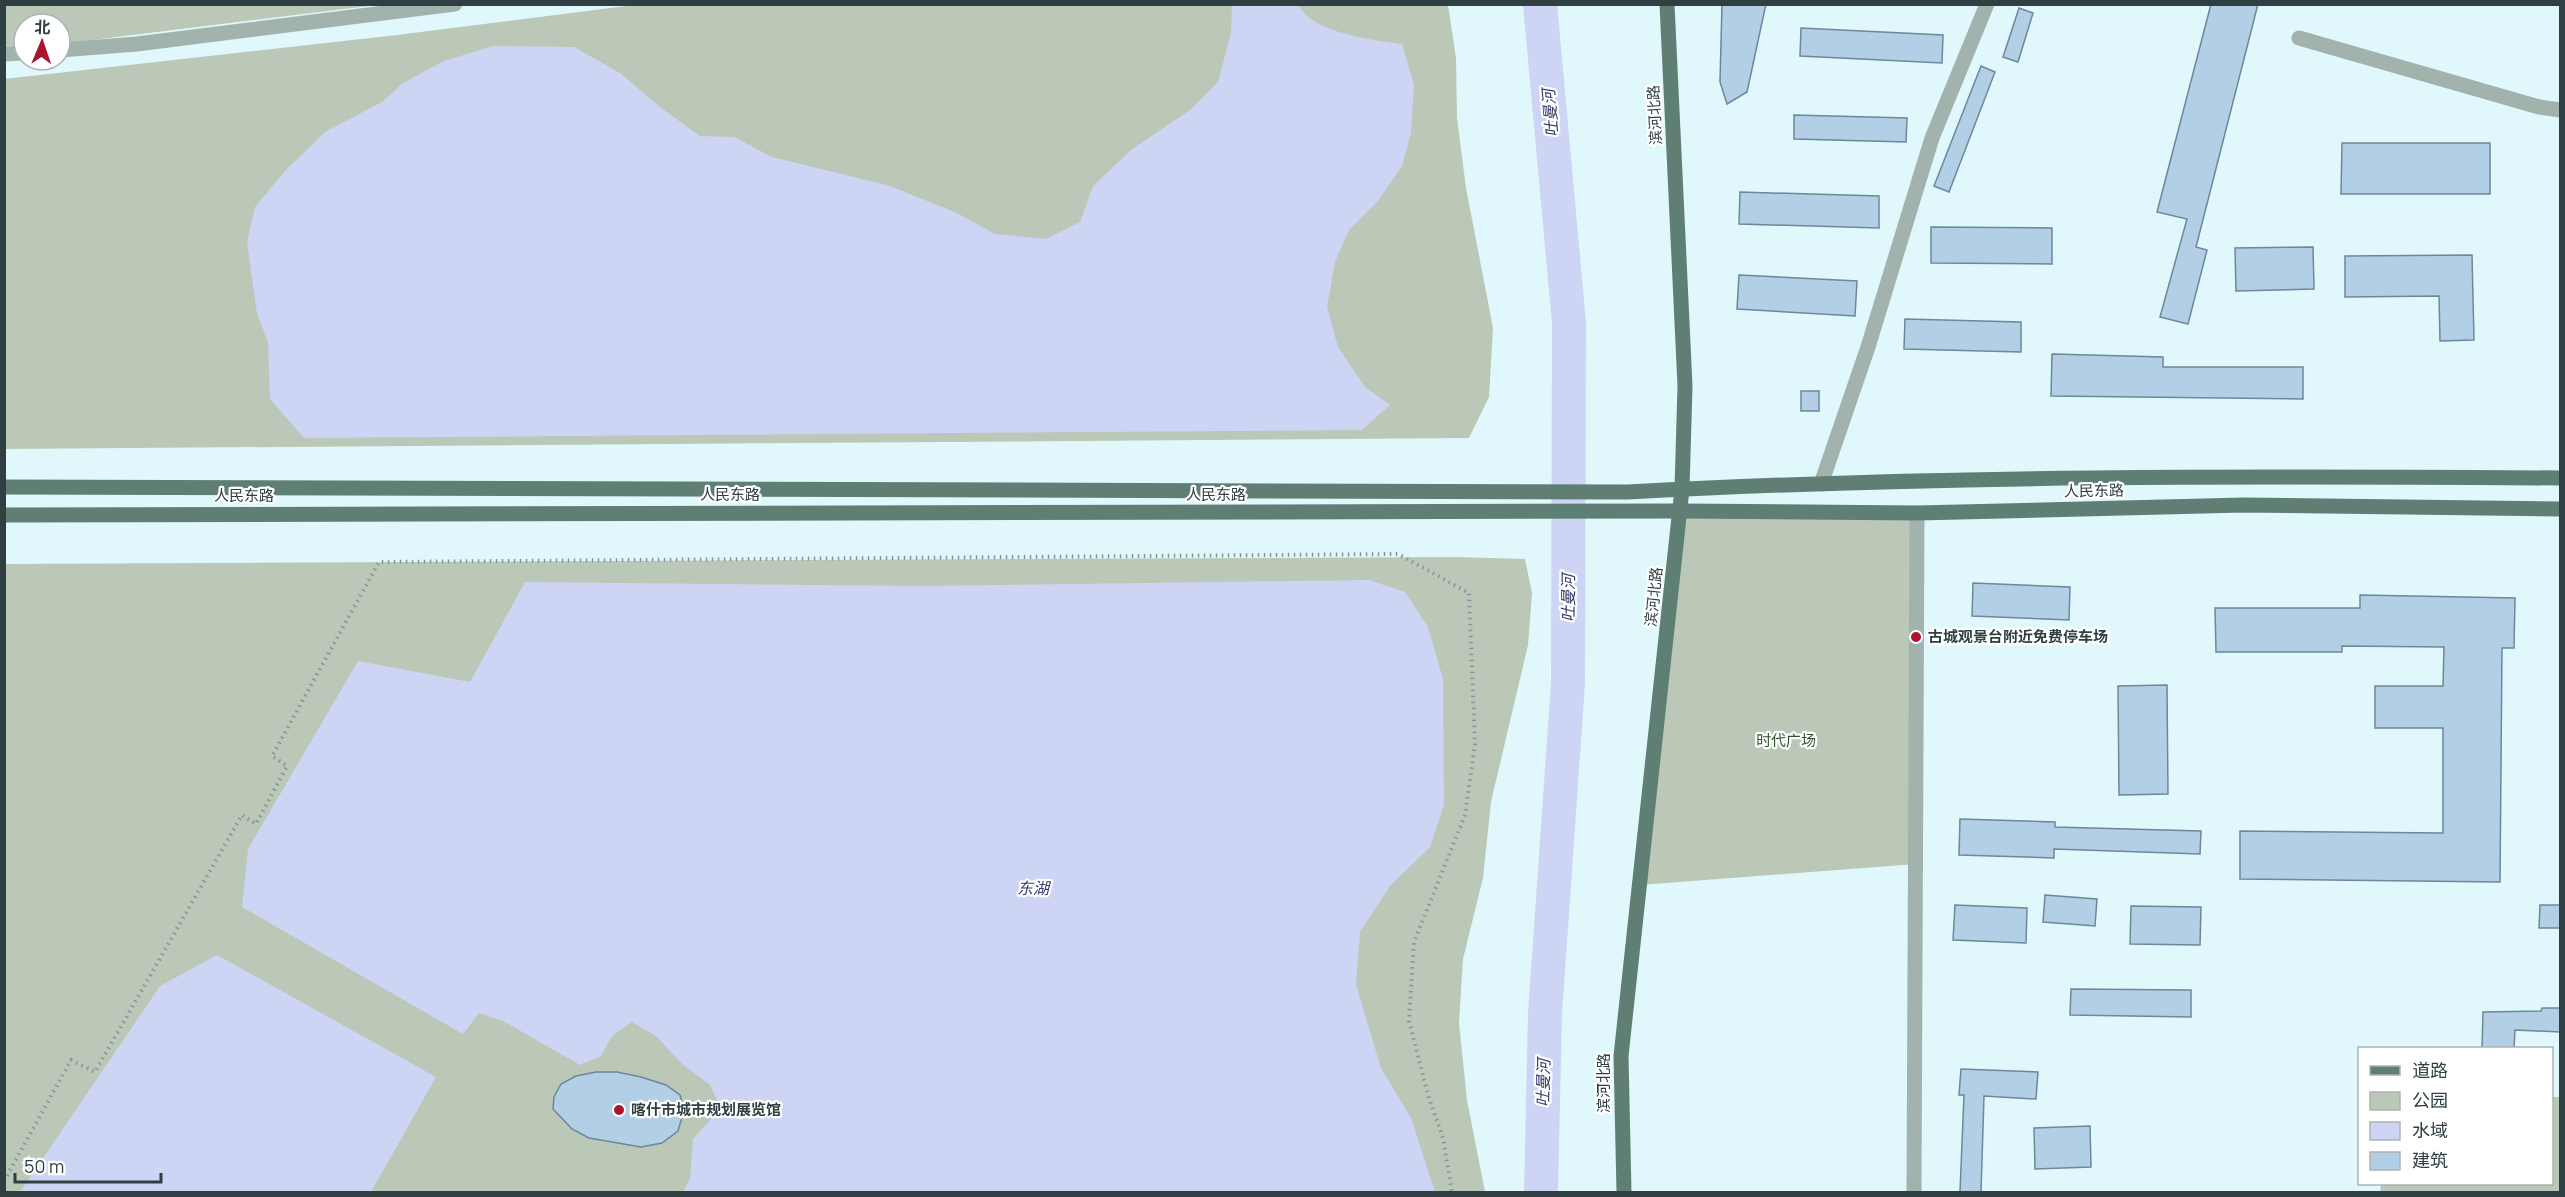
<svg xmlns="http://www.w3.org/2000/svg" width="2565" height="1197" viewBox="0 0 2565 1197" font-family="Manrope,'Noto Sans SC',sans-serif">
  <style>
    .green { fill: #bbc8b7 }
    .water { fill: #cdd4f4 }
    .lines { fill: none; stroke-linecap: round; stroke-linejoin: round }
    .river { stroke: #cdd4f4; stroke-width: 34 }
    .building { fill: #b3cfe5; stroke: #6d879b; stroke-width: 1.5 }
    .path { stroke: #83979b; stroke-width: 4; stroke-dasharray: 1.5 4.5; stroke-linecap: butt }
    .minor { stroke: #a2b3ae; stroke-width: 15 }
    .major { stroke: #5f7e74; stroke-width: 15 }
    .poi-dot { fill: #aa1430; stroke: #fff; stroke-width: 2 }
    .labels { text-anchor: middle; stroke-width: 4.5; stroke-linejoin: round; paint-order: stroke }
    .street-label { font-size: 15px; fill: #2f3f42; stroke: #fff }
    .poi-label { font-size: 15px; font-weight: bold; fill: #2f3f42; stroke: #fff; text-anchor: start }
    .park-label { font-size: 15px; fill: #32532a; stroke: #fff }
    .water-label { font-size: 16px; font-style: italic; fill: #373c68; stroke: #fff }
  </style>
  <rect width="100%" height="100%" fill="#e0f8fc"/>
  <g class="green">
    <path d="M 642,4 L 1448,5 L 1456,58 L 1457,118 L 1466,188 L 1493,328 L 1489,397 L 1469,438 L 5,449 L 4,79 L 397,35 Z"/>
    <path d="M 4,5 L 377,5 L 76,42 L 60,43 L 60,24 L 24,24 L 24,45 L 5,46 Z"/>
    <path d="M 1681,511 L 1917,513 L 1916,864 L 1640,885 Z"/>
    <path d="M 1456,557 L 1525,559 L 1532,593 L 1528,645 L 1491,802 L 1483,878 L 1463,959 L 1459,1023 L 1467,1100 L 1485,1192 L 5,1192 L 4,564 Z"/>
    <path d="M 2552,1097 L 2560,1097 L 2560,1192 L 2380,1192 L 2381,1184 L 2552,1184 Z"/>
  </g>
  <g class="water">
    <path d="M 1232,5 L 1298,5 C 1313,33 1372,40 1402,44 L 1414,85 L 1411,133 L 1402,166 L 1378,201 L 1349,230 L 1335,262 L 1327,307 L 1338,347 L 1365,387 L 1390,405 L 1362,430 L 304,438 L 270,399 L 268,342 L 257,314 L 247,242 L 255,207 L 285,171 L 325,132 L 382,102 L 403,83 L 444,61 L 493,46 L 574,47 L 620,73 L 661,108 L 700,136 L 734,137 L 772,157 L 890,186 L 957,213 L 995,234 L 1046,239 L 1080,222 L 1093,186 L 1131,150 L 1190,110 L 1218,82 L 1231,33 Z"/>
    <path d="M 1369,580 L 1405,592 L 1428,627 L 1443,679 L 1444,805 L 1430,847 L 1390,886 L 1360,932 L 1356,985 L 1381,1068 L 1411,1118 L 1435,1192 L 683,1192 L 690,1179 L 693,1139 L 721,1108 L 710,1085 L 681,1063 L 656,1036 L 632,1022 L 612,1036 L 601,1056 L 580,1065 L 503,1021 L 479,1013 L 463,1034 L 242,907 L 248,849 L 358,661 L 470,682 L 525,582 L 920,586 Z"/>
    <path d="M 217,955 L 436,1077 L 371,1192 L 20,1192 L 160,986 Z"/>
  </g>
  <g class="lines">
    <path class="river" d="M 1540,4 L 1569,323 L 1568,683 L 1545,1014 L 1541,1192"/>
  </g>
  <g class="building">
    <path d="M 1722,4 L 1766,4 L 1747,92 L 1727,104 L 1720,82 Z"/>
    <path d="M 2211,4 L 2258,4 L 2196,247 L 2207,250 L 2188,324 L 2160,317 L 2187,219 L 2157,212 Z"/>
    <path d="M 2019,8 L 2033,13 L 2018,62 L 2003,57 Z"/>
    <path d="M 1801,28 L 1943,35 L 1942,63 L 1800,56 Z"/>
    <path d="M 1981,66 L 1995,72 L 1949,192 L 1934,186 Z"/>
    <path d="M 1794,115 L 1907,118 L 1906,142 L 1794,139 Z"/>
    <path d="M 2342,143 L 2490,143 L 2490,194 L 2341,194 Z"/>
    <path d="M 1740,192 L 1879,196 L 1879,228 L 1739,224 Z"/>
    <path d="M 1931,227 L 2052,228 L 2052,264 L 1931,263 Z"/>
    <path d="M 2313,247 L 2314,289 L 2236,291 L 2235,248 Z"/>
    <path d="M 2472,255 L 2474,340 L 2440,341 L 2439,296 L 2345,297 L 2345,256 Z"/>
    <path d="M 1739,275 L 1857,281 L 1855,316 L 1737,309 Z"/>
    <path d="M 1905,319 L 2021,322 L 2021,352 L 1904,349 Z"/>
    <path d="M 2052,354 L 2163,357 L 2163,367 L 2303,367 L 2303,399 L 2051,396 Z"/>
    <rect x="1801" y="391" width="18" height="20"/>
    <path d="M 1973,583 L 2070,587 L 2069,620 L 1972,616 Z"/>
    <path d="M 2360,595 L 2515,598 L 2514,648 L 2502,648 L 2500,882 L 2240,879 L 2240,831 L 2443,833 L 2443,728 L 2375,728 L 2375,686 L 2443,686 L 2444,647 L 2342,646 L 2342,652 L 2216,652 L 2215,608 L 2360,608 Z"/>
    <path d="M 2167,685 L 2168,794 L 2119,795 L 2118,686 Z"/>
    <path d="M 1960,819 L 2055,822 L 2055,827 L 2201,831 L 2200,854 L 2054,849 L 2054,858 L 1959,855 Z"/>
    <path d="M 2045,895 L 2097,899 L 2095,926 L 2043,922 Z"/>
    <path d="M 1955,905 L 2027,908 L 2026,943 L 1953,940 Z"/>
    <path d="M 2540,905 L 2560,905 L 2560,928 L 2539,928 Z"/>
    <path d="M 2131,906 L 2201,907 L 2200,945 L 2130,944 Z"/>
    <path d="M 2071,989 L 2191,990 L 2191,1017 L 2070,1015 Z"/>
    <path d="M 2542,1008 L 2560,1008 L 2560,1032 L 2515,1030 L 2514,1048 L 2482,1048 L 2483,1012 L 2541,1011 Z"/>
    <path d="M 1961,1069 L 2038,1072 L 2036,1099 L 1984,1096 L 1981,1192 L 1960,1192 L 1964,1095 L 1959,1095 Z"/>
    <path d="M 596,1072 L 617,1072 L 641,1077 L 666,1085 L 680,1095 L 684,1110 L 678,1131 L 662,1143 L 641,1147 L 589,1138 L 572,1129 L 553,1109 L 554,1097 L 561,1084 L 576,1076 Z"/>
    <path d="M 2090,1126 L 2091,1167 L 2035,1169 L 2034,1128 Z"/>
  </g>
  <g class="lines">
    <path class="path" d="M 4,1181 L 71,1060 L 95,1072 L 242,815 L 256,824 L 287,766 L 272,756 L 379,562 L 1398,554 L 1469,593 L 1475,744 L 1465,815 L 1414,942 L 1409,1021 L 1428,1095 L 1443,1138 L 1452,1192"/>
    <g class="minor">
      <path d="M 2299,38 L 2539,107 L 2560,110"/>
      <path d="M 60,50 L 137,44 L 455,4"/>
      <path d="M 4,54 L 24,53"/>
      <path d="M 1821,484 L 1868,347 L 1932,138 L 1987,4"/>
      <path d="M 1914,1192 L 1917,513"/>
    </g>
    <g class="major">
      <path d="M 4,487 L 1628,492 C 1938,475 2250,476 2560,478"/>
      <path d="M 4,515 L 1681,511 L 1917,513 L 2244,505 L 2560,509"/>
      <path d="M 1624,1192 L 1621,1056 L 1682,489 L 1685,386 L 1667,4"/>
    </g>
  </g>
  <g class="poi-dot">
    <circle cx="1916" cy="637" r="6"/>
    <circle cx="619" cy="1110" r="6"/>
  </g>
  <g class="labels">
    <g class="street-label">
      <text transform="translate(1655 115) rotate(-93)" y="5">滨河北路</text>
      <text transform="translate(2094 491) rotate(-1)" y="5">人民东路</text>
      <text x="730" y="500">人民东路</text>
      <text x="1216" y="500">人民东路</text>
      <text x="244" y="501">人民东路</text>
      <text transform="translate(1654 597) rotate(-84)" y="5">滨河北路</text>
      <text transform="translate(1604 1083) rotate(-90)" y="5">滨河北路</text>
    </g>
    <g class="poi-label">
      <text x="1928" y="642">古城观景台附近免费停车场</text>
      <text x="631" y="1115">喀什市城市规划展览馆</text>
    </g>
    <g class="park-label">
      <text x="1786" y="746">时代广场</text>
    </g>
    <g class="water-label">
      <text transform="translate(1550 113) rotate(-95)" y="6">吐曼河</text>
      <text transform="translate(1568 598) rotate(-90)" y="6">吐曼河</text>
      <text x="1033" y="894">东湖</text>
      <text transform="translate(1543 1083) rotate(-89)" y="6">吐曼河</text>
    </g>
  </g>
  <rect width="2565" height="1197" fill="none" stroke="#2f3f42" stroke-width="12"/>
  <rect x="2358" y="1047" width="195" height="138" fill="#ffffff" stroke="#acb2b3" stroke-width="1.5"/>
  <rect x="2370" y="1066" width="30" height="9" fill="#5f7e74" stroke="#acb2b3" stroke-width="1.5"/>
  <text x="2412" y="1077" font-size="18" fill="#2f3f42">道路</text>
  <rect x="2370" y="1092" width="30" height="18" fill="#bbc8b7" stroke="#acb2b3" stroke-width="1.5"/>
  <text x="2412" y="1107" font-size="18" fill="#2f3f42">公园</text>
  <rect x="2370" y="1122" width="30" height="18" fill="#cdd4f4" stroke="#acb2b3" stroke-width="1.5"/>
  <text x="2412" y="1137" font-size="18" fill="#2f3f42">水域</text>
  <rect x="2370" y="1152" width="30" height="18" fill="#b3cfe5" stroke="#acb2b3" stroke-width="1.5"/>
  <text x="2412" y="1167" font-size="18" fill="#2f3f42">建筑</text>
  <g transform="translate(42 42) rotate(2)"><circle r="28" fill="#ffffff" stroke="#acb2b3" stroke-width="1.5"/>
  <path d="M0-4.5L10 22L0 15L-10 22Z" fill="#aa1430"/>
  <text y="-9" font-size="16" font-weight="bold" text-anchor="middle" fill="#2f3f42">北</text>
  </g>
  <path d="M15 1173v9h146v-9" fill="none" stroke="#2f3f42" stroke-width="3"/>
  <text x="24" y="1173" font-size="18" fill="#2f3f42" stroke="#ffffff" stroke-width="4.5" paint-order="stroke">50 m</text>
</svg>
